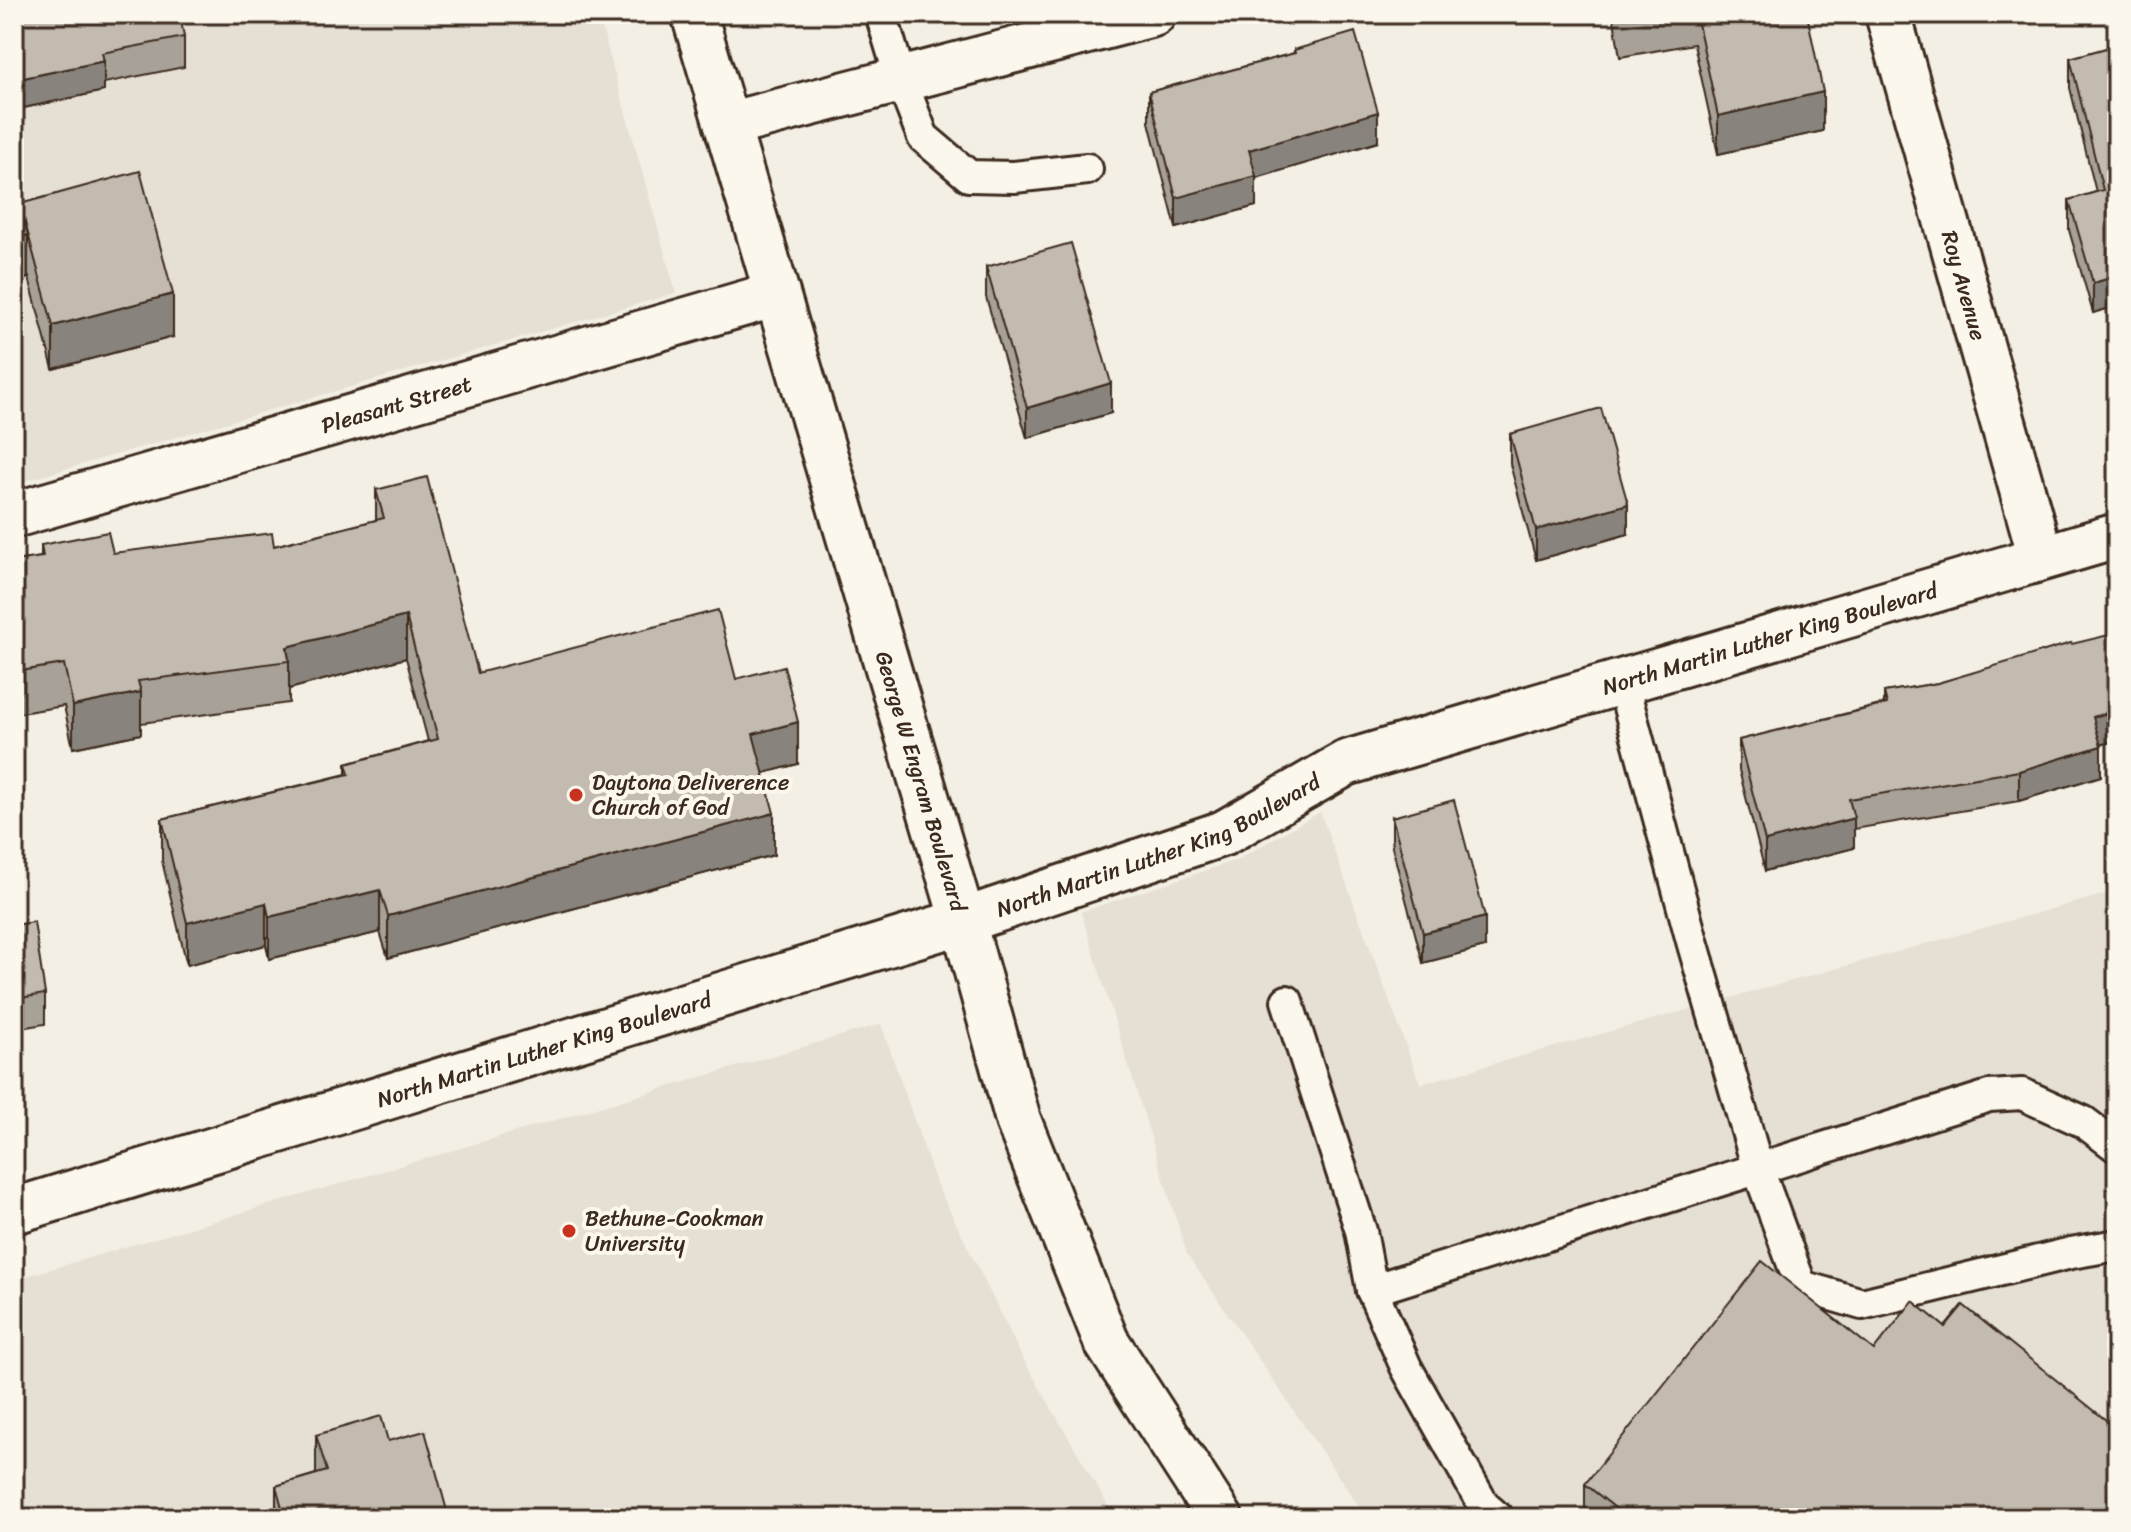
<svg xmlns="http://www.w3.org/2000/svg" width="2131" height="1532" viewBox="0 0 2131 1532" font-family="Sriracha,sans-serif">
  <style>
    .built { fill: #e5dfd4 }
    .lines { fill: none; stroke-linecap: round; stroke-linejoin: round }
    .lane-casing { stroke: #3b2a1e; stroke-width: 36 }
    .street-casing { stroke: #3b2a1e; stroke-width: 50 }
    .secondary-casing { stroke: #3b2a1e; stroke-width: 50 }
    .lane { stroke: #fbf7ec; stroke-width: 30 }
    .street { stroke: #fbf7ec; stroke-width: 44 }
    .secondary { stroke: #fbf7ec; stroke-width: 44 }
    .wall { fill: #a8a197; stroke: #3b2a1e; stroke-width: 2 }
    .shaded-wall { fill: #88837b; stroke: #3b2a1e; stroke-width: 2 }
    .building { fill: #c3bbb0; stroke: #3b2a1e; stroke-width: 2 }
    .poi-dot { fill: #c8321e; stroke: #fbf7ec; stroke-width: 3 }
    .labels { text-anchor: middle; stroke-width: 8; stroke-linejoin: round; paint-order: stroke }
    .street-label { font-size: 22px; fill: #3b2a1e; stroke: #fbf7ec }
    .poi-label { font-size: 22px; fill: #3b2a1e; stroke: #fbf7ec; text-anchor: start }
  </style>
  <rect width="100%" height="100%" fill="#f3efe4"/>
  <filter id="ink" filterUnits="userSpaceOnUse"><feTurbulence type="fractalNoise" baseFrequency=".0125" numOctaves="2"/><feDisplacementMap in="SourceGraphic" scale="16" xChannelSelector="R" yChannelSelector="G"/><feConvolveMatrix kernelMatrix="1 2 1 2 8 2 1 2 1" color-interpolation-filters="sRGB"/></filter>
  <g filter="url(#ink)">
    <g class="built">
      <path d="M 14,14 L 598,14 L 676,293 L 14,484 Z"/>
      <path d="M 1320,812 L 1420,1084 L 2117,891 L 2117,1386 L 2103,1394 L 2117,1437 L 2117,1518 L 1367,1518 L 1187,1254 L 1081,912 L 1237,860 Z"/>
      <path d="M 881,1024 L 936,1183 L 1022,1357 L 1115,1518 L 14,1518 L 14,1280 Z"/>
    </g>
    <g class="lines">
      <g class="lane-casing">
        <g id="lane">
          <path d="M 881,14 L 901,80 L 923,137 L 969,176 L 1014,177 L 1087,169"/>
          <path d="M 1622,681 L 1692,941 L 1758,1169 L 1801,1286 L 1862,1304 L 2071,1253 L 2117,1245"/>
          <path d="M 1287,1001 L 1361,1231 L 1372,1290 L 1989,1096 L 2022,1094 L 2084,1122 L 2117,1147"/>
          <path d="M 1372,1290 L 1406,1367 L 1484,1506 L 1498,1518"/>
        </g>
      </g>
      <g class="street-casing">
        <g id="street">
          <path id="s1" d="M 1888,14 L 2041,557"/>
          <path d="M 727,125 L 1153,14"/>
          <path id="s2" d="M 14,515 L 777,294"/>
        </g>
      </g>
      <g class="secondary-casing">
        <g id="secondary">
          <path id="s3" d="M 694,14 L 963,921 L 1018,1120 L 1106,1341 L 1220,1518"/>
          <path id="s4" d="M 14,1211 L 963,921 L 1224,833 L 1346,763 L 2117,536"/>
        </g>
      </g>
      <use href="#lane" class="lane"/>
      <use href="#street" class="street"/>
      <use href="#secondary" class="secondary"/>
    </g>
    <g class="wall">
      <path d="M 14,14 L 184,37 L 184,67 L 104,83 L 104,91 L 14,110 Z"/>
      <path d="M 1613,14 L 1807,14 L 1823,131 L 1718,154 L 1694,44 L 1620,57 Z"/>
      <path d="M 2117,45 L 2117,306 L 2093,313 L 2069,230 L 2069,200 L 2096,192 L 2070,88 L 2070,58 Z"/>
      <path d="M 1294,50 L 1378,142 L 1256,178 L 1256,206 L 1176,228 L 1149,122 L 1149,92 L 1294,53 Z"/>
      <path d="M 14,188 L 20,209 L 20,204 L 173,337 L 53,369 L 28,274 L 28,278 L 14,282 Z"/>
      <path d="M 986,267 L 1111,413 L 1027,438 L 986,297 Z"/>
      <path d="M 1510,434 L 1628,534 L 1536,560 L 1510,464 Z"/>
      <path d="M 376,490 L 478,673 L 736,679 L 798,764 L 764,773 L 774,855 L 388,958 L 380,932 L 269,959 L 266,945 L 187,965 L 162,861 L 162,819 L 346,774 L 346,764 L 428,741 L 406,658 L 289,689 L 289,703 L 141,723 L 141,734 L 73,748 L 64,706 L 14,714 L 14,561 L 41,557 L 41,545 L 113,553 L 274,546 L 376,520 Z"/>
      <path d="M 2117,633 L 2117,740 L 2101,745 L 2101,776 L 2019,801 L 1854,829 L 1854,848 L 1765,871 L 1739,770 L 1739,740 L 1884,704 L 1884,692 L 1938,683 Z"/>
      <path d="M 1392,817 L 1485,947 L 1423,963 L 1392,847 Z"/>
      <path d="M 14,925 L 45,994 L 45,1024 L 14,1029 Z"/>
      <path d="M 1874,1350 L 2117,1518 L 1585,1518 L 1585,1484 Z"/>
      <path d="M 316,1435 L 388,1441 L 449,1518 L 276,1518 L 276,1486 L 316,1474 Z"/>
    </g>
    <g class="shaded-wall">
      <path d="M 104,61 L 104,91 L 14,110 L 14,80 Z"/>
      <path d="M 1823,92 L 1823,131 L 1718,154 L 1718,116 Z"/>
      <path d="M 1378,112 L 1378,142 L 1256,178 L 1256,206 L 1176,228 L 1176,198 L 1249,150 Z"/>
      <path d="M 28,235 L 28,278 L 14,282 L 14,238 Z"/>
      <path d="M 2117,276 L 2117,306 L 2093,313 L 2093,283 Z"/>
      <path d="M 173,294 L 173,337 L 53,369 L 53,326 Z"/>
      <path d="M 1111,383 L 1111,413 L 1027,438 L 1027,408 Z"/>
      <path d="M 1628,504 L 1628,534 L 1536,560 L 1536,530 Z"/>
      <path d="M 406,616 L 406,658 L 289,689 L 289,661 L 287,647 Z"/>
      <path d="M 141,692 L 141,734 L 73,748 L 73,706 Z"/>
      <path d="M 2117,710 L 2117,740 L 2093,747 L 2093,717 Z"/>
      <path d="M 798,722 L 798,764 L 753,776 L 753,734 Z"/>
      <path d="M 2101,746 L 2101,776 L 2019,801 L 2019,771 Z"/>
      <path d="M 774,813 L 774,855 L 388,958 L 388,916 Z"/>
      <path d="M 1854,818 L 1854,848 L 1765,871 L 1765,841 Z"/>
      <path d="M 380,890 L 380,932 L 269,959 L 269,917 Z"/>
      <path d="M 266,903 L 266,945 L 187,965 L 187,923 Z"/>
      <path d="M 1485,917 L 1485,947 L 1423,963 L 1423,933 Z"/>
    </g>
    <g class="building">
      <path d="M 14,14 L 180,14 L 184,37 L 102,53 L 104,61 L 14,80 Z"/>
      <path d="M 1619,14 L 1646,14 L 1620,18 Z"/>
      <path d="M 1696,14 L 1807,14 L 1823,92 L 1718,116 Z"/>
      <path d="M 1355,32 L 1378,112 L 1249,150 L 1256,176 L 1176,198 L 1149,92 L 1295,53 L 1294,50 Z"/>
      <path d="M 2117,45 L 2117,276 L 2093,283 L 2069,200 L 2103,190 L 2070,58 Z"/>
      <path d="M 140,171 L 173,294 L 53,326 L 20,204 Z"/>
      <path d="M 14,188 L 28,235 L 14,238 Z"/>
      <path d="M 1071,243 L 1111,383 L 1027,408 L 986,267 Z"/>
      <path d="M 1601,408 L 1628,504 L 1536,530 L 1510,434 Z"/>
      <path d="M 427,477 L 478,673 L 718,610 L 736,679 L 784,666 L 798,722 L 753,734 L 774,813 L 388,916 L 380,890 L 269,917 L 266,903 L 187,923 L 162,819 L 349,774 L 346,764 L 438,739 L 406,616 L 287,647 L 289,661 L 138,681 L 141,692 L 73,706 L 64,664 L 14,672 L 14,561 L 43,557 L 41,545 L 108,532 L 113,553 L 272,533 L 274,546 L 384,518 L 376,490 Z"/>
      <path d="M 2117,633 L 2117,710 L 2093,717 L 2101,746 L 2019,771 L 1849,799 L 1854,818 L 1765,841 L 1739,740 L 1887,704 L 1884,692 L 1938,683 L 2071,643 L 2072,644 Z"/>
      <path d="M 1454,800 L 1485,917 L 1423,933 L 1392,817 Z"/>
      <path d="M 34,922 L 45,994 L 14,999 L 14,925 Z"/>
      <path d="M 1762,1261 L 1874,1350 L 1913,1301 L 1945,1327 L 1963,1305 L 2117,1429 L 2117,1514 L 2113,1518 L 1628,1518 L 1585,1484 Z"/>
      <path d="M 381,1416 L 388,1441 L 425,1431 L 449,1518 L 285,1518 L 276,1486 L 327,1471 L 316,1435 Z"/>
    </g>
  </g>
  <g class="poi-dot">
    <circle cx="576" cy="795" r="8"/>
    <circle cx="569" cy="1231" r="8"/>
  </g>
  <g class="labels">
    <g class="street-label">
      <text dy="8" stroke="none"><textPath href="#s1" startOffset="282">Roy Avenue</textPath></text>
      <text dy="8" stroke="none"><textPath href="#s2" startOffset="398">Pleasant Street</textPath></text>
      <text dy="8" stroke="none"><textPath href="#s4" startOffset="1850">North Martin Luther King Boulevard</textPath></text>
      <text dy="8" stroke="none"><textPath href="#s3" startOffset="800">George W Engram Boulevard</textPath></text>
      <text dy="8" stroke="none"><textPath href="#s4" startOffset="1202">North Martin Luther King Boulevard</textPath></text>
      <text dy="8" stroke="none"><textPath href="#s4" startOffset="554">North Martin Luther King Boulevard</textPath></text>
    </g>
    <g class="poi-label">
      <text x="592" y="790">Daytona Deliverence<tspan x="592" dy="25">Church of God</tspan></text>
      <text x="585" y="1226">Bethune-Cookman<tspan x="585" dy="25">University</tspan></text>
    </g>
  </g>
  <rect width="2131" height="1532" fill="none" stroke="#fbf7ec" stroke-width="48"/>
  <rect x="24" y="24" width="2083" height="1484" fill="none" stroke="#3b2a1e" stroke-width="3" filter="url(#ink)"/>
</svg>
